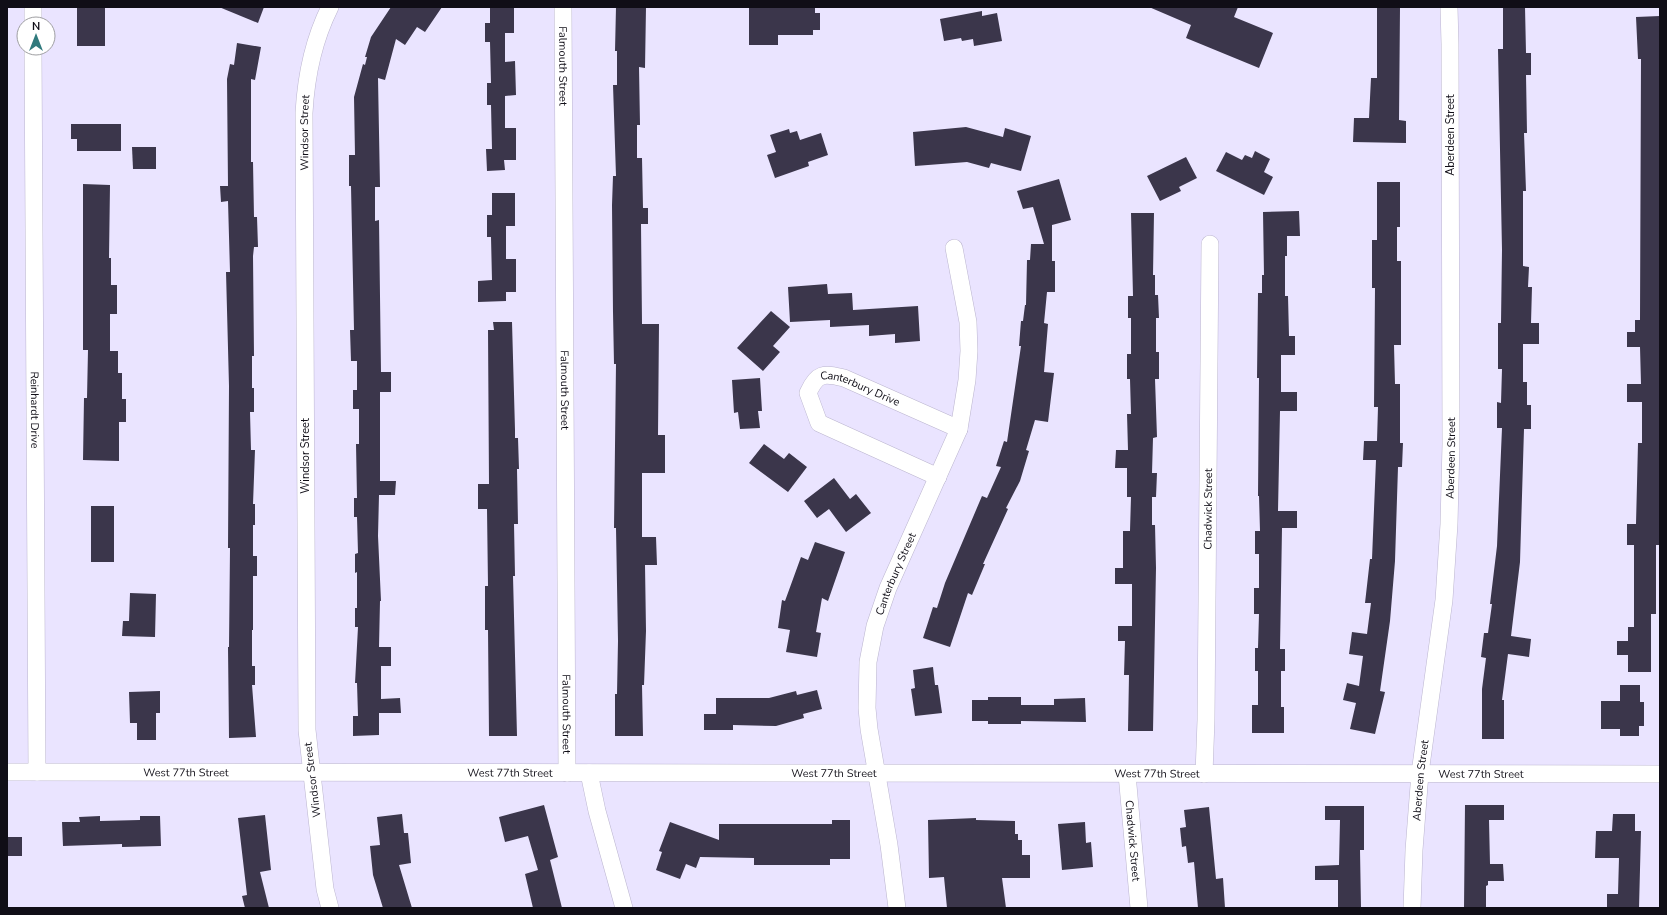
<svg xmlns="http://www.w3.org/2000/svg" width="1667" height="915" viewBox="0 0 1667 915" font-family="'Nunito Sans',sans-serif">
  <style>
    .building { fill: #3b364b }
    .lines { fill: none; stroke-linecap: round; stroke-linejoin: round }
    .minor-casing { stroke: #bbb5cf; stroke-width: 18 }
    .minor { stroke: #fff; stroke-width: 17 }
    .labels { text-anchor: middle; stroke-width: 4; stroke-linejoin: round; paint-order: stroke }
    .street-label { font-size: 11px; fill: #100e17; stroke: #fff }
  </style>
  <rect width="100%" height="100%" fill="#eae4ff"/>
  <g class="building">
    <rect x="77" y="7" width="28" height="39"/>
    <path d="M 219,7 L 264,7 L 258,23 Z"/>
    <path d="M 391,7 L 442,7 L 425,32 L 417,27 L 405,45 L 396,39 L 385,80 L 378,78 L 380,187 L 375,187 L 375,221 L 379,220 L 381,372 L 391,372 L 391,392 L 380,392 L 380,481 L 396,481 L 395,495 L 379,495 L 378,536 L 381,601 L 380,601 L 379,647 L 391,647 L 391,666 L 381,666 L 381,699 L 400,698 L 401,713 L 379,713 L 379,735 L 353,736 L 353,716 L 358,716 L 357,683 L 355,683 L 358,627 L 355,627 L 355,608 L 357,608 L 357,572 L 355,573 L 355,554 L 358,553 L 357,517 L 354,517 L 354,498 L 357,498 L 356,444 L 359,444 L 359,409 L 353,409 L 353,390 L 357,390 L 357,361 L 351,361 L 350,330 L 354,330 L 351,186 L 349,186 L 349,155 L 355,155 L 354,97 L 363,64 L 365,65 L 367,57 L 365,57 L 371,37 Z"/>
    <path d="M 490,7 L 514,7 L 514,33 L 505,33 L 505,62 L 515,61 L 516,95 L 505,96 L 505,128 L 516,128 L 516,160 L 504,160 L 505,170 L 487,171 L 486,149 L 492,149 L 491,105 L 487,105 L 487,83 L 491,83 L 490,42 L 485,42 L 485,23 L 490,23 Z"/>
    <path d="M 616,7 L 646,7 L 645,68 L 639,67 L 640,125 L 637,125 L 637,158 L 642,158 L 643,208 L 648,208 L 648,224 L 641,224 L 642,324 L 659,324 L 658,435 L 665,435 L 665,473 L 642,473 L 642,537 L 656,537 L 657,565 L 645,565 L 646,631 L 644,685 L 642,685 L 643,736 L 615,736 L 615,694 L 617,694 L 618,641 L 616,528 L 614,528 L 616,364 L 614,364 L 613,312 L 612,205 L 613,176 L 616,176 L 613,85 L 617,85 L 617,51 L 615,51 Z"/>
    <path d="M 749,7 L 815,7 L 815,13 L 820,13 L 820,30 L 813,30 L 813,35 L 778,35 L 778,45 L 749,45 Z"/>
    <path d="M 1149,7 L 1238,7 L 1234,17 L 1273,33 L 1259,68 L 1186,38 L 1191,25 Z"/>
    <path d="M 1503,7 L 1525,7 L 1526,53 L 1531,53 L 1531,75 L 1526,75 L 1527,133 L 1524,133 L 1526,191 L 1523,191 L 1523,266 L 1529,267 L 1528,287 L 1532,287 L 1531,323 L 1539,323 L 1539,344 L 1523,344 L 1523,382 L 1527,382 L 1527,405 L 1531,405 L 1531,429 L 1524,429 L 1520,562 L 1511,636 L 1531,639 L 1529,657 L 1508,654 L 1502,700 L 1504,700 L 1504,739 L 1482,739 L 1482,689 L 1486,658 L 1481,657 L 1484,633 L 1488,633 L 1492,604 L 1490,604 L 1497,546 L 1502,428 L 1497,428 L 1497,402 L 1501,403 L 1502,369 L 1498,369 L 1498,323 L 1501,323 L 1502,250 L 1498,49 L 1503,49 Z"/>
    <path d="M 1377,8 L 1400,8 L 1399,120 L 1406,121 L 1406,143 L 1353,142 L 1354,118 L 1369,118 L 1371,78 L 1377,78 Z"/>
    <path d="M 982,11 L 982,16 L 997,13 L 1002,41 L 974,46 L 973,39 L 962,41 L 961,38 L 944,41 L 940,19 Z"/>
    <path d="M 1660,16 L 1660,545 L 1656,545 L 1656,614 L 1651,614 L 1651,672 L 1628,672 L 1628,655 L 1617,655 L 1617,641 L 1628,641 L 1628,627 L 1634,627 L 1634,545 L 1627,545 L 1627,524 L 1636,524 L 1638,443 L 1642,443 L 1642,402 L 1627,402 L 1627,384 L 1641,384 L 1640,347 L 1627,347 L 1627,332 L 1635,332 L 1635,320 L 1640,320 L 1641,59 L 1638,59 L 1636,17 Z"/>
    <path d="M 237,43 L 261,47 L 255,80 L 251,79 L 251,162 L 253,162 L 254,217 L 257,217 L 258,247 L 254,247 L 253,256 L 254,356 L 252,356 L 252,388 L 254,388 L 254,412 L 250,412 L 251,450 L 255,450 L 253,504 L 255,504 L 255,525 L 253,525 L 253,556 L 257,556 L 257,576 L 253,576 L 253,630 L 252,630 L 252,666 L 255,666 L 255,685 L 252,685 L 256,737 L 229,738 L 228,647 L 229,647 L 230,548 L 228,548 L 229,386 L 226,272 L 230,272 L 228,201 L 221,202 L 220,186 L 228,186 L 227,79 L 230,64 L 234,65 Z"/>
    <path d="M 71,124 L 121,124 L 121,151 L 77,151 L 77,139 L 71,139 Z"/>
    <path d="M 966,127 L 1003,137 L 1005,128 L 1031,136 L 1021,171 L 991,163 L 989,168 L 967,162 L 915,166 L 913,132 Z"/>
    <path d="M 789,129 L 790,133 L 797,131 L 800,140 L 821,133 L 828,155 L 808,162 L 809,166 L 775,178 L 767,155 L 776,152 L 770,135 Z"/>
    <path d="M 132,147 L 156,147 L 156,169 L 133,169 Z"/>
    <path d="M 1255,151 L 1270,159 L 1264,172 L 1273,177 L 1264,195 L 1216,171 L 1226,152 L 1242,160 L 1245,155 L 1252,158 Z"/>
    <path d="M 1186,157 L 1197,178 L 1179,187 L 1181,191 L 1160,201 L 1147,176 Z"/>
    <path d="M 1059,179 L 1071,220 L 1052,225 L 1052,261 L 1055,261 L 1055,292 L 1047,292 L 1044,323 L 1048,324 L 1044,372 L 1054,373 L 1048,422 L 1035,420 L 1026,450 L 1029,451 L 1020,481 L 1006,508 L 1008,509 L 983,564 L 985,564 L 972,595 L 968,593 L 950,647 L 923,638 L 933,607 L 937,608 L 945,583 L 982,496 L 987,498 L 1001,467 L 996,466 L 1004,441 L 1007,442 L 1013,401 L 1021,346 L 1019,346 L 1021,321 L 1023,321 L 1025,305 L 1026,305 L 1027,260 L 1030,260 L 1031,244 L 1044,244 L 1033,207 L 1023,209 L 1017,191 Z"/>
    <path d="M 1377,182 L 1400,182 L 1400,227 L 1397,227 L 1397,261 L 1401,261 L 1401,345 L 1394,345 L 1395,384 L 1400,384 L 1400,443 L 1403,443 L 1402,467 L 1398,467 L 1395,561 L 1390,621 L 1380,691 L 1385,692 L 1375,734 L 1350,729 L 1356,703 L 1343,700 L 1347,683 L 1359,686 L 1363,656 L 1349,654 L 1352,632 L 1367,634 L 1371,603 L 1365,603 L 1370,559 L 1372,559 L 1376,460 L 1363,460 L 1364,441 L 1377,441 L 1378,407 L 1374,407 L 1375,288 L 1372,288 L 1372,240 L 1377,240 Z"/>
    <path d="M 83,184 L 110,185 L 109,258 L 111,258 L 111,285 L 117,285 L 117,314 L 110,314 L 110,351 L 118,351 L 118,373 L 122,373 L 122,399 L 126,399 L 126,422 L 119,422 L 119,461 L 83,460 L 84,398 L 87,398 L 88,350 L 83,350 Z"/>
    <path d="M 492,193 L 515,193 L 515,226 L 506,226 L 506,259 L 516,259 L 516,292 L 506,292 L 506,301 L 478,302 L 478,281 L 492,280 L 491,237 L 487,237 L 487,215 L 492,215 Z"/>
    <path d="M 1299,211 L 1300,236 L 1287,236 L 1287,256 L 1285,256 L 1285,296 L 1288,296 L 1289,336 L 1295,336 L 1295,355 L 1281,355 L 1281,392 L 1297,392 L 1297,411 L 1280,411 L 1278,511 L 1297,511 L 1297,528 L 1282,528 L 1280,649 L 1285,649 L 1285,671 L 1281,671 L 1281,707 L 1284,707 L 1284,733 L 1252,733 L 1252,705 L 1258,705 L 1258,671 L 1255,671 L 1255,648 L 1258,648 L 1259,614 L 1254,614 L 1254,588 L 1259,588 L 1259,554 L 1255,554 L 1255,531 L 1260,531 L 1259,496 L 1258,496 L 1259,378 L 1257,378 L 1258,293 L 1262,293 L 1262,275 L 1264,275 L 1263,212 Z"/>
    <path d="M 1131,213 L 1154,213 L 1153,275 L 1155,275 L 1155,295 L 1158,295 L 1159,318 L 1156,318 L 1156,352 L 1159,352 L 1159,379 L 1155,379 L 1157,437 L 1153,438 L 1152,473 L 1157,473 L 1156,497 L 1152,497 L 1152,525 L 1155,525 L 1156,568 L 1153,731 L 1128,731 L 1129,675 L 1124,675 L 1125,641 L 1118,641 L 1118,626 L 1132,626 L 1132,584 L 1115,584 L 1115,568 L 1123,568 L 1123,531 L 1130,531 L 1131,497 L 1127,497 L 1127,468 L 1115,468 L 1116,450 L 1128,450 L 1127,414 L 1131,414 L 1130,379 L 1127,379 L 1127,354 L 1131,354 L 1131,318 L 1128,318 L 1128,296 L 1133,296 Z"/>
    <path d="M 827,284 L 828,294 L 852,293 L 853,310 L 918,306 L 920,341 L 895,343 L 895,334 L 869,336 L 869,325 L 830,327 L 830,320 L 790,322 L 788,287 Z"/>
    <path d="M 771,311 L 790,327 L 773,346 L 780,352 L 763,371 L 737,348 Z"/>
    <path d="M 493,322 L 512,322 L 515,430 L 515,438 L 518,438 L 519,469 L 517,469 L 518,524 L 514,524 L 515,576 L 513,576 L 517,736 L 489,736 L 488,630 L 485,630 L 485,586 L 488,586 L 487,509 L 478,509 L 478,484 L 489,484 L 488,330 L 494,330 Z"/>
    <path d="M 760,378 L 762,411 L 758,411 L 760,428 L 740,429 L 738,412 L 734,413 L 732,380 Z"/>
    <path d="M 764,444 L 784,459 L 789,453 L 807,467 L 788,492 L 749,463 Z"/>
    <path d="M 834,478 L 850,499 L 856,494 L 871,513 L 846,532 L 829,509 L 817,518 L 804,501 Z"/>
    <rect x="91" y="506" width="23" height="56"/>
    <path d="M 815,542 L 845,552 L 828,601 L 822,598 L 816,632 L 821,633 L 817,657 L 786,652 L 790,630 L 778,628 L 782,600 L 785,601 L 801,557 L 808,560 Z"/>
    <path d="M 130,593 L 156,594 L 155,637 L 122,636 L 123,621 L 129,621 Z"/>
    <path d="M 933,667 L 935,685 L 938,685 L 942,713 L 915,716 L 911,689 L 915,688 L 913,670 Z"/>
    <path d="M 1620,685 L 1640,685 L 1640,702 L 1644,702 L 1644,726 L 1639,726 L 1639,736 L 1620,736 L 1620,729 L 1601,729 L 1601,701 L 1620,701 Z"/>
    <path d="M 817,690 L 822,709 L 803,714 L 804,718 L 776,726 L 733,725 L 733,730 L 704,730 L 704,714 L 716,714 L 716,698 L 769,698 L 796,691 L 797,695 Z"/>
    <path d="M 160,691 L 160,713 L 156,713 L 156,740 L 137,740 L 137,723 L 130,723 L 129,692 Z"/>
    <path d="M 988,697 L 1021,697 L 1021,705 L 1054,705 L 1054,699 L 1085,698 L 1086,722 L 1021,721 L 1021,724 L 988,724 L 988,721 L 972,721 L 972,700 L 988,700 Z"/>
    <path d="M 544,805 L 558,857 L 550,860 L 562,908 L 533,908 L 525,874 L 538,870 L 528,836 L 505,842 L 499,817 Z"/>
    <path d="M 1465,805 L 1504,805 L 1504,820 L 1489,820 L 1490,864 L 1503,864 L 1504,881 L 1488,881 L 1488,885 L 1486,886 L 1486,908 L 1464,908 Z"/>
    <path d="M 1325,806 L 1364,806 L 1364,850 L 1360,850 L 1361,908 L 1338,908 L 1338,880 L 1315,880 L 1315,866 L 1339,865 L 1340,820 L 1325,820 Z"/>
    <path d="M 1209,807 L 1216,879 L 1223,878 L 1225,908 L 1198,908 L 1194,862 L 1188,863 L 1186,846 L 1182,847 L 1180,828 L 1186,827 L 1184,810 Z"/>
    <path d="M 402,814 L 404,833 L 408,833 L 411,863 L 399,865 L 412,908 L 383,908 L 373,875 L 370,846 L 380,845 L 377,817 Z"/>
    <path d="M 1613,814 L 1635,814 L 1635,831 L 1641,831 L 1639,908 L 1607,908 L 1607,894 L 1618,894 L 1619,858 L 1595,858 L 1596,831 L 1612,831 Z"/>
    <path d="M 265,815 L 271,870 L 260,872 L 269,908 L 245,908 L 242,896 L 247,895 L 238,818 Z"/>
    <path d="M 100,816 L 100,821 L 140,820 L 140,816 L 160,816 L 161,846 L 122,847 L 122,844 L 63,846 L 62,822 L 80,822 L 79,817 Z"/>
    <path d="M 976,818 L 976,820 L 1015,821 L 1015,834 L 1018,834 L 1018,840 L 1022,840 L 1022,855 L 1030,855 L 1030,878 L 1002,878 L 1006,908 L 947,908 L 944,877 L 929,878 L 928,820 Z"/>
    <path d="M 832,820 L 850,820 L 850,859 L 830,859 L 830,865 L 754,865 L 754,858 L 700,857 L 696,868 L 686,864 L 680,879 L 656,870 L 662,852 L 659,851 L 670,822 L 719,840 L 719,824 L 832,824 Z"/>
    <path d="M 1085,822 L 1086,843 L 1091,842 L 1093,867 L 1062,870 L 1058,824 Z"/>
    <rect x="7" y="837" width="15" height="19"/>
  </g>
  <g class="lines">
    <g class="minor-casing">
      <g id="minor">
        <path d="M 33,7 L 33,24"/>
        <path id="s1" d="M 563,7 L 567,773"/>
        <path id="s2" d="M 33,48 L 37,772"/>
        <path id="s3" d="M 938,477 L 819,423 L 808,393 C 817,373 823,373 844,378 L 959,429"/>
        <path id="s4" d="M 7,772 L 1660,774"/>
        <path d="M 589,773 L 597,811 L 624,908"/>
        <path id="s5" d="M 1127,774 L 1139,908"/>
        <path id="s6" d="M 1204,774 L 1206,720 L 1210,244"/>
        <path id="s7" d="M 330,908 L 325,889 L 307,730 L 304,113 C 306,76 313,41 330,7"/>
        <path id="s8" d="M 897,908 L 889,845 L 869,729 L 867,708 L 868,662 L 875,626 L 888,588 L 959,429 L 967,380 L 969,351 L 968,322 L 954,248"/>
        <path id="s9" d="M 1412,908 L 1414,850 L 1420,773 L 1444,600 L 1449,524 L 1451,444 L 1450,44 L 1449,7"/>
      </g>
    </g>
    <use href="#minor" class="minor"/>
  </g>
  <g class="labels">
    <g class="street-label">
      <text dy="4" stroke="none"><textPath href="#s1" startOffset="59">Falmouth Street</textPath></text>
      <text dy="4" stroke="none"><textPath href="#s7" startOffset="777">Windsor Street</textPath></text>
      <text transform="translate(1450 135) rotate(-90)" y="4">Aberdeen Street</text>
      <text dy="4" stroke="none"><textPath href="#s1" startOffset="383">Falmouth Street</textPath></text>
      <text dy="4" stroke="none"><textPath href="#s3" startOffset="226">Canterbury Drive</textPath></text>
      <text dy="4" stroke="none"><textPath href="#s2" startOffset="362">Reinhardt Drive</textPath></text>
      <text transform="translate(305 456) rotate(-90)" y="4">Windsor Street</text>
      <text dy="4" stroke="none"><textPath href="#s9" startOffset="452">Aberdeen Street</textPath></text>
      <text dy="4" stroke="none"><textPath href="#s6" startOffset="265">Chadwick Street</textPath></text>
      <text dy="4" stroke="none"><textPath href="#s8" startOffset="341">Canterbury Street</textPath></text>
      <text dy="4" stroke="none"><textPath href="#s1" startOffset="707">Falmouth Street</textPath></text>
      <text dy="4" stroke="none"><textPath href="#s4" startOffset="179">West 77th Street</textPath></text>
      <text dy="4" stroke="none"><textPath href="#s4" startOffset="503">West 77th Street</textPath></text>
      <text dy="4" stroke="none"><textPath href="#s4" startOffset="827">West 77th Street</textPath></text>
      <text dy="4" stroke="none"><textPath href="#s4" startOffset="1474">West 77th Street</textPath></text>
      <text dy="4" stroke="none"><textPath href="#s4" startOffset="1150">West 77th Street</textPath></text>
      <text transform="translate(312 780) rotate(-97)" y="4">Windsor Street</text>
      <text dy="4" stroke="none"><textPath href="#s9" startOffset="128">Aberdeen Street</textPath></text>
      <text dy="4" stroke="none"><textPath href="#s5" startOffset="67">Chadwick Street</textPath></text>
    </g>
  </g>
  <rect width="1667" height="915" fill="none" stroke="#100e17" stroke-width="16"/>
  <g transform="translate(36 36)"><circle r="19" fill="#ffffff" stroke="#9f9fa2"/>
  <path d="M0-3L7 15L0 10L-7 15Z" fill="#307a7d"/>
  <text y="-6" font-size="11" font-weight="bold" text-anchor="middle" fill="#100e17">N</text>
  </g>
</svg>
